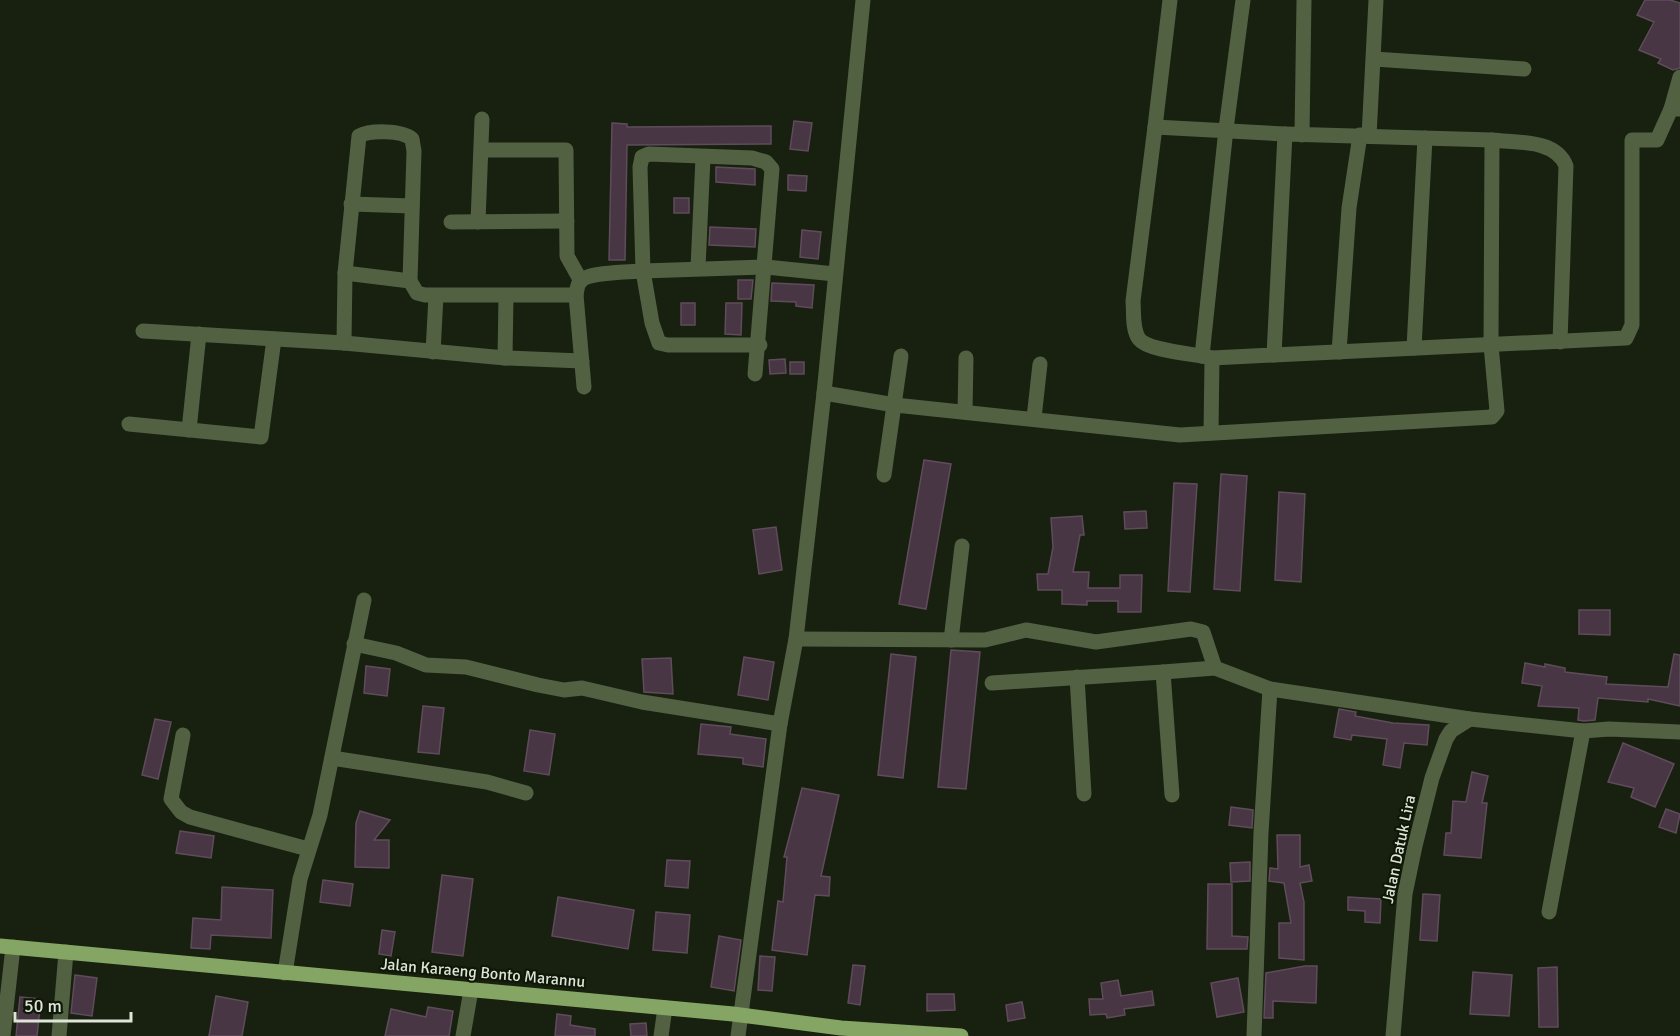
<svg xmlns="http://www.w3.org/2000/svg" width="1680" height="1036" viewBox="0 0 1680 1036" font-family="Signika,sans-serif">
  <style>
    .building { fill: #483644; stroke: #5f4c5b; stroke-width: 1.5 }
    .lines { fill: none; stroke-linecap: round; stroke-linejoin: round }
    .minor { stroke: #516142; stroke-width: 15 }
    .major { stroke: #85a564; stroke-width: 15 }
    .labels { text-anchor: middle; stroke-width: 4.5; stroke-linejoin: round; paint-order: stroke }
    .street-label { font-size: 16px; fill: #dde4d8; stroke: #0f1706 }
  </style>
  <rect width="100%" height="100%" fill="#18200f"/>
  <g class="building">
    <path d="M 1645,0 L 1670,0 L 1680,3 L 1680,68 L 1673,70 L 1658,63 L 1661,59 L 1639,50 L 1654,22 L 1637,15 Z"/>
    <path d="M 794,121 L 812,123 L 808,151 L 790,149 Z"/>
    <path d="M 612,123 L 627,124 L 627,127 L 771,126 L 771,144 L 627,145 L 625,260 L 609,260 Z"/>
    <path d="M 716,167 L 755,169 L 755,185 L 716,182 Z"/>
    <path d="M 788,175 L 807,176 L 806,191 L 788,190 Z"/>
    <rect x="674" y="198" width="15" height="15"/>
    <path d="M 710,227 L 756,229 L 755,247 L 709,245 Z"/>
    <path d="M 802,230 L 821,232 L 818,259 L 800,257 Z"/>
    <path d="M 738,280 L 753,280 L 751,299 L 738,299 Z"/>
    <path d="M 772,283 L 814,285 L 812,308 L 796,306 L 796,302 L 771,301 Z"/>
    <rect x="681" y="303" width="14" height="22"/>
    <path d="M 726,303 L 742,303 L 741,335 L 725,334 Z"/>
    <path d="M 785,359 L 786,373 L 770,374 L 769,360 Z"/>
    <rect x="790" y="362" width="14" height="12"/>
    <path d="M 924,460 L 951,464 L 926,609 L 899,604 Z"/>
    <path d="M 1221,474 L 1247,476 L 1240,591 L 1214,589 Z"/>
    <path d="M 1174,483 L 1197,484 L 1190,592 L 1168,591 Z"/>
    <path d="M 1279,492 L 1305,494 L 1301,582 L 1275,580 Z"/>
    <path d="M 1146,511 L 1147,528 L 1125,529 L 1124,512 Z"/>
    <path d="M 1082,516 L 1084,535 L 1080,535 L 1073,572 L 1089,572 L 1088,588 L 1120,588 L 1120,575 L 1142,575 L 1141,612 L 1118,612 L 1118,601 L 1087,601 L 1087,605 L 1062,604 L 1062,590 L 1038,590 L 1037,574 L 1048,574 L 1053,547 L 1051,518 Z"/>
    <path d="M 776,527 L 782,570 L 759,574 L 753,530 Z"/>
    <path d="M 1579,610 L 1610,610 L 1610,635 L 1579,634 Z"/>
    <path d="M 951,650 L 980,652 L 966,789 L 938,787 Z"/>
    <path d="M 891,654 L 916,657 L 903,778 L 878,775 Z"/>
    <path d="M 1674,654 L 1680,655 L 1680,706 L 1648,699 L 1648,702 L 1598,698 L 1595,720 L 1584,721 L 1578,720 L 1579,708 L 1538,706 L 1542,686 L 1522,683 L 1525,663 L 1545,667 L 1545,664 L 1565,668 L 1565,672 L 1607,677 L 1606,684 L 1668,687 Z"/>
    <path d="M 744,657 L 774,662 L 768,700 L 738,695 Z"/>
    <path d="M 671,658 L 673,694 L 644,692 L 642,659 Z"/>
    <path d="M 366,666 L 390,669 L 387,696 L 364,693 Z"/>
    <path d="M 423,706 L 444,708 L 439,754 L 418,752 Z"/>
    <path d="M 1339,709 L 1356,712 L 1355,716 L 1393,723 L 1429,725 L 1427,745 L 1404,743 L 1400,768 L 1383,765 L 1387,739 L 1352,735 L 1351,740 L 1334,737 Z"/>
    <path d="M 155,719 L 171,722 L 158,779 L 142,775 Z"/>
    <path d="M 701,724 L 731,727 L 730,734 L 766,739 L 763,767 L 743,764 L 743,758 L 698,754 Z"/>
    <path d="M 530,730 L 555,734 L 549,775 L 524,771 Z"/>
    <path d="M 1623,743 L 1674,764 L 1655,807 L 1631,797 L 1634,788 L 1608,782 Z"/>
    <path d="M 1472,772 L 1488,776 L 1482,803 L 1487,803 L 1481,858 L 1444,855 L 1446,833 L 1451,833 L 1453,801 L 1466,802 Z"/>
    <path d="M 802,788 L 839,795 L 821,876 L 830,877 L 829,896 L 815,895 L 807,955 L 772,950 L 778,901 L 783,902 L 787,857 L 784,857 Z"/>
    <path d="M 1231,807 L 1253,810 L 1252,828 L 1229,825 Z"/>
    <path d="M 1666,809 L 1680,814 L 1676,833 L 1659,827 Z"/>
    <path d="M 360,811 L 390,820 L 374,840 L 389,840 L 389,868 L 355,867 L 356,823 Z"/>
    <path d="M 180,831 L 214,836 L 211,858 L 176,853 Z"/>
    <path d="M 1277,835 L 1300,835 L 1300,867 L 1309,865 L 1312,881 L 1300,883 L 1304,902 L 1304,960 L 1279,958 L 1279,923 L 1291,923 L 1284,883 L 1269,881 L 1270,868 L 1278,869 Z"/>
    <path d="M 667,860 L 690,861 L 688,888 L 665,886 Z"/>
    <path d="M 1250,862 L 1250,881 L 1231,882 L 1230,863 Z"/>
    <path d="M 442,875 L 473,879 L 463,956 L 432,952 Z"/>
    <path d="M 323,880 L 353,884 L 350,906 L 320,902 Z"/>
    <path d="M 1208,884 L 1232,884 L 1232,936 L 1248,937 L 1247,949 L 1207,949 Z"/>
    <path d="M 222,887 L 273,890 L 271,938 L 211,935 L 210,949 L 191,948 L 193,918 L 221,920 Z"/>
    <path d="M 1423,894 L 1440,895 L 1437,941 L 1420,940 Z"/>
    <path d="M 558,897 L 634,910 L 628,949 L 552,936 Z"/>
    <path d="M 1348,897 L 1381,899 L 1380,923 L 1365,922 L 1365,911 L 1348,910 Z"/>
    <path d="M 656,912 L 690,915 L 687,953 L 653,950 Z"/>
    <path d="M 382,930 L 395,932 L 391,956 L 379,954 Z"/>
    <path d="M 719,936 L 741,940 L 734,991 L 711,987 Z"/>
    <path d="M 760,956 L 775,957 L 772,991 L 758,990 Z"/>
    <path d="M 853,965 L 865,966 L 860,1005 L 848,1003 Z"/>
    <path d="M 1305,966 L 1317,966 L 1316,1003 L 1273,1001 L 1273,1018 L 1264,1018 L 1266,973 Z"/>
    <path d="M 1557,967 L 1558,1027 L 1539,1027 L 1538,968 Z"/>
    <path d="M 1473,972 L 1512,975 L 1509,1016 L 1470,1014 Z"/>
    <path d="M 75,975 L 97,978 L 92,1016 L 71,1013 Z"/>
    <path d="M 1238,978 L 1244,1012 L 1217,1017 L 1211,983 Z"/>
    <path d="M 1118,980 L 1121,996 L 1152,991 L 1154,1005 L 1124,1009 L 1125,1015 L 1107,1018 L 1106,1014 L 1090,1015 L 1089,999 L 1103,999 L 1101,983 Z"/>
    <path d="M 927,994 L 954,994 L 955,1010 L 927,1011 Z"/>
    <path d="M 216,996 L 248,1002 L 242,1036 L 209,1036 Z"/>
    <path d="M 20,997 L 41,999 L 37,1036 L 16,1036 Z"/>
    <path d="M 1022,1002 L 1025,1018 L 1008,1021 L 1006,1005 Z"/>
    <path d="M 428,1007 L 453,1011 L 449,1036 L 385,1036 L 391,1009 L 426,1017 Z"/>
    <path d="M 557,1014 L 571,1016 L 570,1025 L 595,1029 L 595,1036 L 555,1036 Z"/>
    <path d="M 646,1023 L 647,1036 L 631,1036 L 630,1024 Z"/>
  </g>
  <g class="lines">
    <g class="minor">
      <path d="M 1170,0 L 1155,127 L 1285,134"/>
      <path d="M 1374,59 L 1524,69"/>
      <path d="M 1671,109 L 1680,77"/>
      <path d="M 1155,127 L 1133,301 C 1134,312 1132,329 1139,339 C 1148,351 1196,354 1212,358 L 1211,433"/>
      <path d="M 1302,135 L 1304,0"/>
      <path d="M 1369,136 L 1376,0"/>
      <path d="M 482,150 L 566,150 L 567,256 L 581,281"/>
      <path d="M 351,204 L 412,206"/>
      <path d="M 451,222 L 567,221"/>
      <path d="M 478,222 L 482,119"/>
      <path d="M 698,268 L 703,157"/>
      <path d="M 345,273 L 410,281"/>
      <path d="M 576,295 L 425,295 L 417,293 L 410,281 L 414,151 L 412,139 C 402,130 370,130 359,136 L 345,273 L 344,343 L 505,358 L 582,361"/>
      <path d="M 143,331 L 344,343"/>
      <path d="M 760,345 L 668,345 L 659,343 L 652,323 L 643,271 L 766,267 L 835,274"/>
      <path d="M 1414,348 L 1425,138"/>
      <path d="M 433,352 L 436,296"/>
      <path d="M 1339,352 L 1349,208 L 1360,135"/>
      <path d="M 1274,355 L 1626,338 L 1632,325 L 1632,140 L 1657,140 L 1671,109 L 1680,109"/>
      <path d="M 1202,356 L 1226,129 L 1243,0"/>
      <path d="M 505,358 L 506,296"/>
      <path d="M 1212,358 L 1274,355 L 1285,134 L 1492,140"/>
      <path d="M 584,387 L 576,295 C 577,291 577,285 580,281 C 589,272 629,272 643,271 L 640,167 L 642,157 L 649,154 L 752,158 L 766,162 L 772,169 L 755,374"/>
      <path d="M 824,393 L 895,405 L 1180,435 L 1492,417 L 1497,411 L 1491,345 L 1492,140 C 1517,143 1556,139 1566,166 L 1560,342"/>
      <path d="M 965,412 L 966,358"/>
      <path d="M 1034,418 L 1040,364"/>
      <path d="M 129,424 L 261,437 L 274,339"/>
      <path d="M 189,430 L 199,334"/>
      <path d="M 884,475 L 901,356"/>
      <path d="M 796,639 L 985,640 L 1026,630 L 1096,642 L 1191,629 L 1203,632 L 1215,668 L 1270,689 L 1470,719 L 1583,731 L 1609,729 L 1680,732"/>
      <path d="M 951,640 L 962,546"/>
      <path d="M 354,644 L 396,653 L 426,665 L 466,667 L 538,685 L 564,690 L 582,688 L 642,702 L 780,724"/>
      <path d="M 1077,677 L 1084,794"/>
      <path d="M 992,683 L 1163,672"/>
      <path d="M 183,735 L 171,799 L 181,812 L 190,817 L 308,849"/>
      <path d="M 332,758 L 487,782 L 526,793"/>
      <path d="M 1172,795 L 1163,672 L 1215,668"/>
      <path d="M 1549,912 L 1583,731"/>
      <path d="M 285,973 L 300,879 L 320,815 L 364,600"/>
      <path d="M 3,1036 L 13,947"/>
      <path d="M 59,1036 L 66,952"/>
      <path d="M 463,1036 L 471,990"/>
      <path d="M 661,1036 L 665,1008"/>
      <path d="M 738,1036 L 780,724 L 796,639 L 824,393 L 863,0"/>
      <path d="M 1254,1036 L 1261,833 L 1270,689"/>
      <path d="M 1393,1036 L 1405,894 L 1415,846 L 1432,778 L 1446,739 L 1451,731 L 1470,719"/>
    </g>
    <path class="major" d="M 0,946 L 733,1014 L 841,1028 L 961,1036"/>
  </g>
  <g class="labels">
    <g class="street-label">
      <text transform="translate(1398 849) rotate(-78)" y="6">Jalan Datuk Lira</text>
      <text transform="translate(483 972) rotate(5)" y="6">Jalan Karaeng Bonto Marannu</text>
    </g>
  </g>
  <path d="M15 1012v9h116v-9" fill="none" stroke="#dde4d8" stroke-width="3"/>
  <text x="24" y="1012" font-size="18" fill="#dde4d8" stroke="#0f1706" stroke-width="4.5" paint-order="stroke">50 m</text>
</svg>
